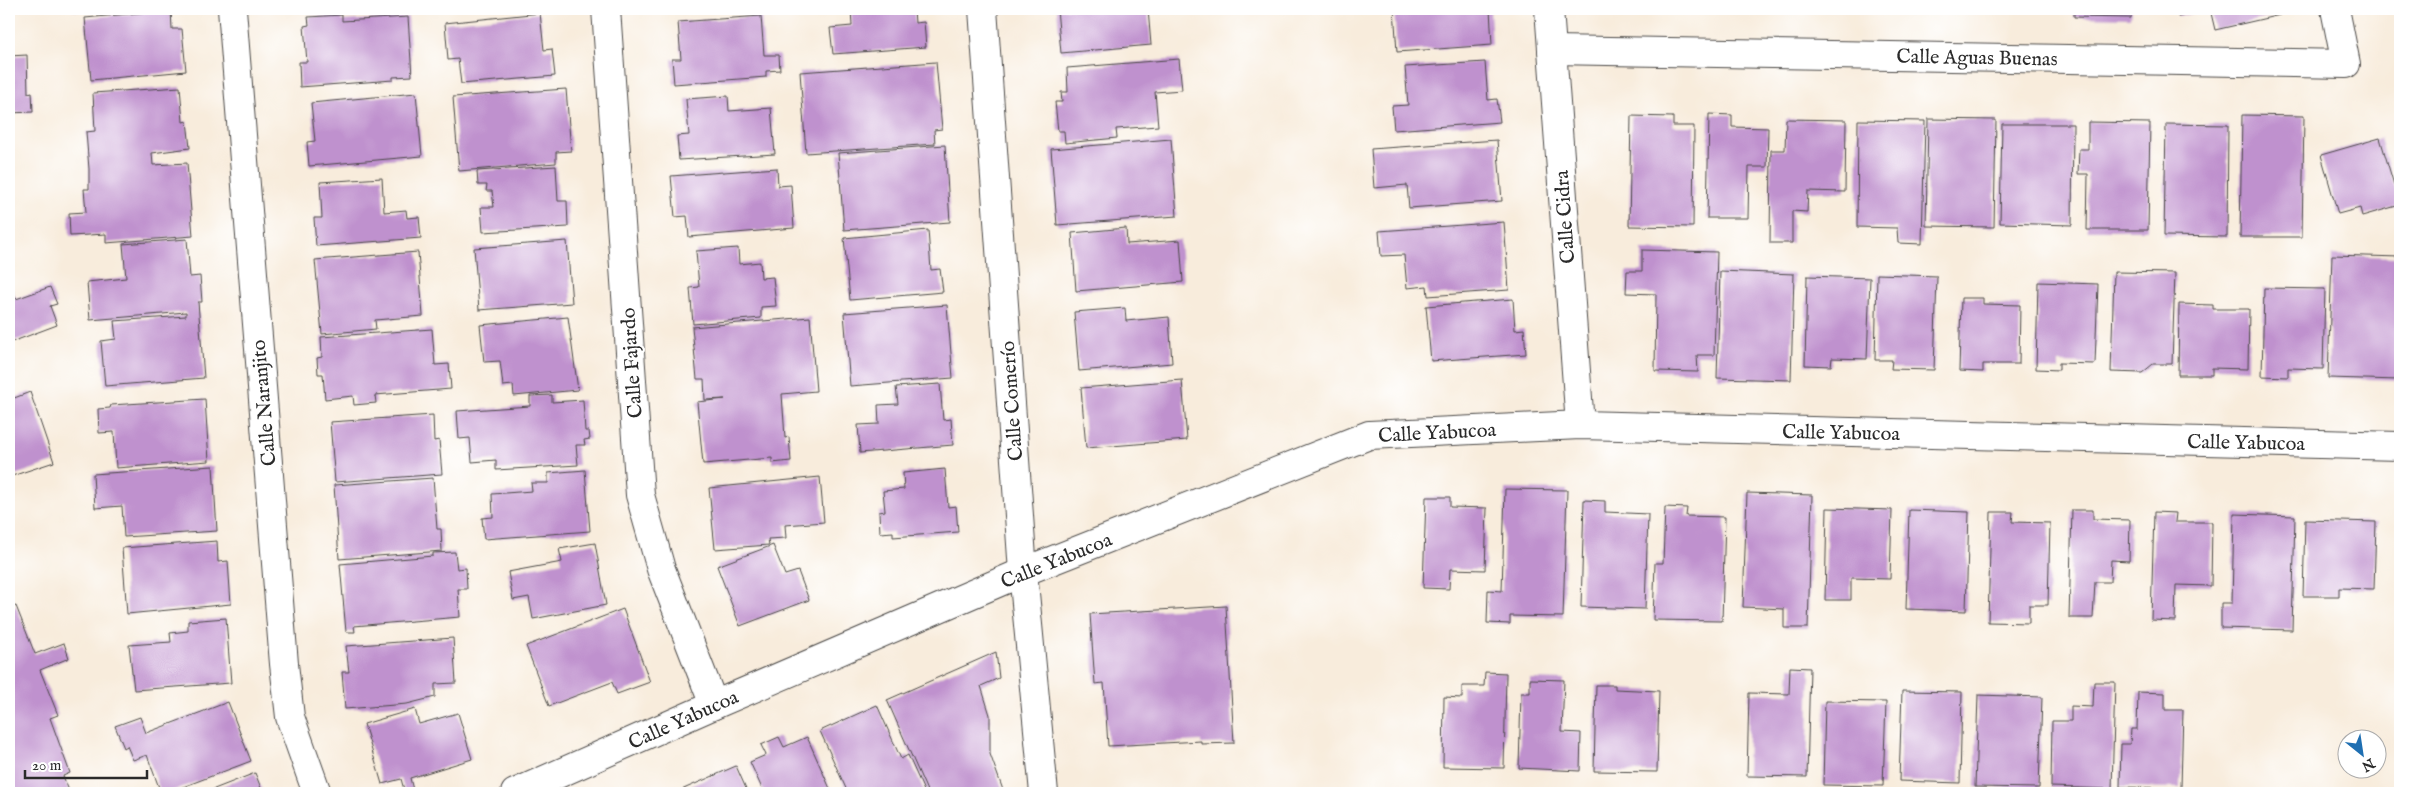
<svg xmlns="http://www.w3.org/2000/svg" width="2409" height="802" viewBox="0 0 2409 802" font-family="'IM FELL English',serif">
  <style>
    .building { fill: #bf91ce }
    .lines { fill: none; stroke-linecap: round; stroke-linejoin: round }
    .minor-casing { stroke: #4a4846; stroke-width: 30 }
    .minor { stroke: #fff; stroke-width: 28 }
    .labels { text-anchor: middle; stroke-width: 4.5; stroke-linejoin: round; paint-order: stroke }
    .street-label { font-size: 20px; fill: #2b2b2b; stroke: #fff }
  </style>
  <rect width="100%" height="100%" fill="#fff"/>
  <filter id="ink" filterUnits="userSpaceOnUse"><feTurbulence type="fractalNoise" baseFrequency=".02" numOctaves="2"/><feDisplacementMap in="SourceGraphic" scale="10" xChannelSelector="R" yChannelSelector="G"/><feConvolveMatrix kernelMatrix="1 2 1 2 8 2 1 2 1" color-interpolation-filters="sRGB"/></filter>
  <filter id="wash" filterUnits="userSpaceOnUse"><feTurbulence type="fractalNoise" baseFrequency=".0096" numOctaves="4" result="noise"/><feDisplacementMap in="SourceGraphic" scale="20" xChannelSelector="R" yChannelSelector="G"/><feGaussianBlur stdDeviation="1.12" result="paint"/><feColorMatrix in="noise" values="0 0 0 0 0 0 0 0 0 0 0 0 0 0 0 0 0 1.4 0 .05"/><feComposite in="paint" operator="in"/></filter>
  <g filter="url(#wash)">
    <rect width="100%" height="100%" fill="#f8ecdc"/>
    <g id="blocks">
      <g class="building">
        <path d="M 72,9 L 88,9 L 88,10 L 73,11 Z"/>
        <path d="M 113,9 L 137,9 L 138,10 L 113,12 Z"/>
        <path d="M 851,9 L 914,9 L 915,23 L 924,22 L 926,47 L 833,54 L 830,28 L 852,26 Z"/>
        <path d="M 1057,9 L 1148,9 L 1151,45 L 1061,53 Z"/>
        <path d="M 1394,9 L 1490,9 L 1492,45 L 1397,52 Z"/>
        <path d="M 2074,9 L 2132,9 L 2131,18 L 2074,17 Z"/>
        <path d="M 2176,9 L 2209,9 L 2178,17 Z"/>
        <path d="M 2210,9 L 2279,9 L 2280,15 L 2215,30 Z"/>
        <path d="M 171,10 L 172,29 L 182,29 L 186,71 L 91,80 L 85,18 Z"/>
        <path d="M 540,13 L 544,50 L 552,49 L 555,76 L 461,84 L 458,59 L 448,60 L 445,23 Z"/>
        <path d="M 342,15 L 342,21 L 408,17 L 412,76 L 393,77 L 393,80 L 300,87 L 299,62 L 307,62 L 304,26 L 309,25 L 308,17 Z"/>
        <path d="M 761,16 L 764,55 L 779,55 L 780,70 L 766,71 L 766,77 L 674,84 L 672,59 L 681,59 L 678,22 Z"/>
        <path d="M 27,55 L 28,93 L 32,92 L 33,112 L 9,113 L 9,56 Z"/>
        <path d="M 1179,59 L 1182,90 L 1155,92 L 1158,126 L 1116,129 L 1117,138 L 1065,143 L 1064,131 L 1058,131 L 1055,102 L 1062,102 L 1061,92 L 1068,92 L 1067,68 Z"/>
        <path d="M 936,62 L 942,129 L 934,130 L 935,144 L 806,153 L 800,72 Z"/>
        <path d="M 1485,62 L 1488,100 L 1497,99 L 1500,122 L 1394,130 L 1392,106 L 1408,105 L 1405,67 Z"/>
        <path d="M 180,87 L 183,122 L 187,121 L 190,148 L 152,153 L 153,165 L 187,163 L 193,236 L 106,243 L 106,234 L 70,236 L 69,213 L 86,212 L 84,189 L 89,189 L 89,169 L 86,132 L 95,131 L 93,93 Z"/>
        <path d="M 566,89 L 571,151 L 556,152 L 556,163 L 459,171 L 453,97 Z"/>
        <path d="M 416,93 L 422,156 L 309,166 L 307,142 L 315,141 L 311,103 Z"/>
        <path d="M 728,96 L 729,111 L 771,108 L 775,154 L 679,160 L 677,136 L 689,135 L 686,99 Z"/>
        <path d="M 1709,114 L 1732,115 L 1732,127 L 1768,128 L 1767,167 L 1749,167 L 1748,218 L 1707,218 Z"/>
        <path d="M 2242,115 L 2304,116 L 2302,237 L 2240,237 Z"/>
        <path d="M 1631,116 L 1673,117 L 1673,126 L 1694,126 L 1693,227 L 1629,226 Z"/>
        <path d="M 1786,119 L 1846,120 L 1845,192 L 1808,191 L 1807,212 L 1792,211 L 1792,243 L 1770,243 L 1771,150 L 1785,150 Z"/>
        <path d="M 1928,119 L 1996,120 L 1994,227 L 1926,226 Z"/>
        <path d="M 1858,120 L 1925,121 L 1922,244 L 1898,243 L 1897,228 L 1857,227 Z"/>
        <path d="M 2088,122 L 2150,123 L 2148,230 L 2087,230 L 2088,174 L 2078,174 L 2079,149 L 2088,149 Z"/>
        <path d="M 2002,124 L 2073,124 L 2072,225 L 2000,223 Z"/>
        <path d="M 2166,124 L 2228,125 L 2227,237 L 2164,236 Z"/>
        <path d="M 2380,138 L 2400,205 L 2362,216 L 2360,208 L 2338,214 L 2321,155 Z"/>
        <path d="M 1171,139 L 1177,216 L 1057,225 L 1051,149 Z"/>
        <path d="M 1497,140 L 1502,201 L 1409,208 L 1407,185 L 1374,188 L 1371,149 Z"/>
        <path d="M 945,145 L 950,222 L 844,230 L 838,153 Z"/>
        <path d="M 556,166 L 558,201 L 567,201 L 568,227 L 483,232 L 481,207 L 494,207 L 492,191 L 486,191 L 487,185 L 478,185 L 477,171 Z"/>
        <path d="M 777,168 L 778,186 L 791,185 L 794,228 L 689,237 L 687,216 L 675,217 L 671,176 Z"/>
        <path d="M 382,178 L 384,212 L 406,210 L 407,218 L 419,217 L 421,238 L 316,246 L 314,218 L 322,218 L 320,182 Z"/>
        <path d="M 1504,222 L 1509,290 L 1428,296 L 1427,286 L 1407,288 L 1404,255 L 1381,256 L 1379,231 Z"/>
        <path d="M 1126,228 L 1127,244 L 1180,240 L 1183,282 L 1076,291 L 1072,233 Z"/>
        <path d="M 928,230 L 931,270 L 940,269 L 943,292 L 850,300 L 844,238 Z"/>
        <path d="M 187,239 L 190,277 L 200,276 L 202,302 L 198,302 L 204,378 L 105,386 L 101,341 L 116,339 L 114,321 L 186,316 L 186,312 L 90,320 L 87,282 L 126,278 L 123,244 Z"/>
        <path d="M 567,241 L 572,303 L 479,310 L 474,248 Z"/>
        <path d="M 738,248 L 739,264 L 760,262 L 761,278 L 773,277 L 776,306 L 761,307 L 761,318 L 693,324 L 690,288 L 699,287 L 696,251 Z"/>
        <path d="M 1642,250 L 1717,252 L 1714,355 L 1697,355 L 1698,372 L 1655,371 L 1656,294 L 1626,293 L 1627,271 L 1642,271 Z"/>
        <path d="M 418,252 L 423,316 L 375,320 L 376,329 L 322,334 L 315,260 Z"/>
        <path d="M 2332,255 L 2400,257 L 2400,380 L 2328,378 Z"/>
        <path d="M 1720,271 L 1794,274 L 1791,380 L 1717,378 Z"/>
        <path d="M 2114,272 L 2175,273 L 2172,364 L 2153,364 L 2142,373 L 2111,372 Z"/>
        <path d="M 1877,274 L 1937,276 L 1934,370 L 1891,369 L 1892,360 L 1875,360 Z"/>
        <path d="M 1807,276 L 1870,278 L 1867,359 L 1832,358 L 1831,366 L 1805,365 Z"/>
        <path d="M 9,281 L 16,299 L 50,287 L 57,304 L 50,306 L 57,325 L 9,343 Z"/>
        <path d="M 2038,282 L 2098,284 L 2095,364 L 2059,363 L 2059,370 L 2036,369 Z"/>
        <path d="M 2264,288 L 2325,289 L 2323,369 L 2288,368 L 2288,377 L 2262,376 Z"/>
        <path d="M 1961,298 L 1983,298 L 1983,304 L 2020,305 L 2019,364 L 1983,364 L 1983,372 L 1959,371 Z"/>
        <path d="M 1513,299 L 1515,330 L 1524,329 L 1526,354 L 1431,361 L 1426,306 Z"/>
        <path d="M 2179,304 L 2213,305 L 2213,309 L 2249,309 L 2248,369 L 2212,368 L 2212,375 L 2178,375 Z"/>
        <path d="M 947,305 L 953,378 L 850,386 L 844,313 Z"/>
        <path d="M 1125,308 L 1126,321 L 1169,317 L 1172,363 L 1079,371 L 1074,312 Z"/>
        <path d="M 568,317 L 578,390 L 514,396 L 513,385 L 503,386 L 500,361 L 484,362 L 480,325 Z"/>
        <path d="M 810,317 L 816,391 L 782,394 L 785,438 L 789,437 L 791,461 L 772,463 L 772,458 L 703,464 L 697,402 L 725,399 L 705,400 L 704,379 L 697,379 L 692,327 Z"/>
        <path d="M 432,329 L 435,365 L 449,364 L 451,389 L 375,395 L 376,403 L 354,405 L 353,396 L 325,399 L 323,374 L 318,374 L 317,358 L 322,357 L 321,337 Z"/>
        <path d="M 1182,380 L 1187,440 L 1086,448 L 1081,388 Z"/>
        <path d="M 940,384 L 943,420 L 951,419 L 953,445 L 860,453 L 858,425 L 879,424 L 878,405 L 898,404 L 896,387 Z"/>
        <path d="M 30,392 L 54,462 L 9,477 L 9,400 Z"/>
        <path d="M 552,395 L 552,402 L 583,400 L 585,431 L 589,431 L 590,439 L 584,440 L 585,445 L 576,445 L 578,465 L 496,470 L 496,460 L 472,462 L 470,438 L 459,439 L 457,411 L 530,406 L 530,396 Z"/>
        <path d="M 205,399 L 209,461 L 116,468 L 114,432 L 99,433 L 98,409 L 110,408 L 111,405 Z"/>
        <path d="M 433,415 L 434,441 L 439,440 L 442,474 L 335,482 L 330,422 Z"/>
        <path d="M 213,466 L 217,531 L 124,537 L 122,506 L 95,508 L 93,474 Z"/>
        <path d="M 945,469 L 948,507 L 956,506 L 958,532 L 893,537 L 893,532 L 880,533 L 879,512 L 885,511 L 883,491 L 904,489 L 903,473 Z"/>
        <path d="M 585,470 L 590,531 L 484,539 L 482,518 L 493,517 L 492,494 L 532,491 L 531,483 L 548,483 L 548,473 Z"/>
        <path d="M 820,477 L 824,522 L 785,525 L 786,538 L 768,539 L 769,545 L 715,549 L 709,488 Z"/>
        <path d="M 433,478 L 437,529 L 441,529 L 442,551 L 339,559 L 334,485 Z"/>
        <path d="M 1505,489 L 1567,490 L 1563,617 L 1510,616 L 1510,624 L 1487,623 L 1488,590 L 1502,591 Z"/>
        <path d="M 1747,493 L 1812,495 L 1808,628 L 1784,628 L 1784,609 L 1743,607 Z"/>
        <path d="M 1426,497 L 1450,497 L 1450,507 L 1487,508 L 1485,570 L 1450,569 L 1449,589 L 1423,588 Z"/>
        <path d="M 1584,500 L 1605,501 L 1605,512 L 1648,514 L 1645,609 L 1581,607 Z"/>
        <path d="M 1665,507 L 1687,508 L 1686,516 L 1725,517 L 1722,621 L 1653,620 L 1655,563 L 1663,563 Z"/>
        <path d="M 1827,508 L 1892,510 L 1890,579 L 1851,578 L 1851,600 L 1825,600 Z"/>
        <path d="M 1909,510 L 1969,512 L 1966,611 L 1906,609 Z"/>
        <path d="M 2072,510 L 2093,510 L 2093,519 L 2130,520 L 2129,561 L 2111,560 L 2110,582 L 2095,582 L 2093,618 L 2069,618 Z"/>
        <path d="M 1991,512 L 2013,512 L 2012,522 L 2050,523 L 2048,605 L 2029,605 L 2029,623 L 1988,622 Z"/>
        <path d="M 2154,512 L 2176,513 L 2175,522 L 2212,522 L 2211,586 L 2176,585 L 2175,621 L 2151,620 Z"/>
        <path d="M 2234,514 L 2295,516 L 2292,630 L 2221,628 L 2221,603 L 2232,603 Z"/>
        <path d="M 2305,520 L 2376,522 L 2374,589 L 2339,588 L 2339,596 L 2303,596 Z"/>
        <path d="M 217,541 L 218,562 L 228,561 L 231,604 L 127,614 L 122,548 Z"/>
        <path d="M 595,543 L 606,605 L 533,619 L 529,597 L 513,600 L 508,572 L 562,562 L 559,549 Z"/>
        <path d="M 773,545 L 785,575 L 798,571 L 809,600 L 740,626 L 717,566 Z"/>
        <path d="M 455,552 L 457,569 L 466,568 L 467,589 L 458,589 L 460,617 L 354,626 L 355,632 L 346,632 L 340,564 L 433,556 L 433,553 Z"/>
        <path d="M 16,606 L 35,654 L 64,643 L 69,658 L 40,670 L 58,715 L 50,718 L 70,773 L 63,776 L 70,793 L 9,793 L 9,787 L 13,785 L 9,767 L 9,608 Z"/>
        <path d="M 1226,606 L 1234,743 L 1201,744 L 1201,741 L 1108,746 L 1104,683 L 1095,684 L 1090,614 Z"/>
        <path d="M 623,609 L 650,682 L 617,694 L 612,682 L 549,706 L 526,646 Z"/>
        <path d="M 226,618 L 231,683 L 134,690 L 129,645 L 171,642 L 170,633 L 188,631 L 188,621 Z"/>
        <path d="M 453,638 L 456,683 L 435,684 L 435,697 L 407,704 L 345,709 L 342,672 L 349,672 L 346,646 Z"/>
        <path d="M 996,652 L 999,678 L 981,686 L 990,715 L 990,754 L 1003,790 L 996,793 L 928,793 L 887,700 Z"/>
        <path d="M 1790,667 L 1810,668 L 1807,777 L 1747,776 L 1749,693 L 1789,694 Z"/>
        <path d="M 1485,672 L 1506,673 L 1504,768 L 1443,767 L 1444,697 L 1462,698 L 1462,686 L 1484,686 Z"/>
        <path d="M 1530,679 L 1564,680 L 1562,732 L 1581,733 L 1580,771 L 1519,768 L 1521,693 L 1530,693 Z"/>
        <path d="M 2094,682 L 2115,682 L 2112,789 L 2051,787 L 2052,721 L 2071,721 L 2071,706 L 2093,707 Z"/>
        <path d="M 1596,685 L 1615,685 L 1615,689 L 1659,691 L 1657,772 L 1594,771 Z"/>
        <path d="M 1902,691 L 1962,692 L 1960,783 L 1899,781 Z"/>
        <path d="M 2138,692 L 2165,693 L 2165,710 L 2183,710 L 2181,788 L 2120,787 L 2121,744 L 2130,744 L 2131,729 L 2137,729 Z"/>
        <path d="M 1978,695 L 2042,697 L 2039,788 L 1975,787 Z"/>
        <path d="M 1825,701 L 1886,702 L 1883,786 L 1823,785 Z"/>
        <path d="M 228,702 L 251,761 L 167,793 L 161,793 L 147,755 L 133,760 L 127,746 L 124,748 L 115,726 L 140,717 L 146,733 Z"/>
        <path d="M 877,705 L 901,759 L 908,755 L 925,793 L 848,793 L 820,731 Z"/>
        <path d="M 415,709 L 419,724 L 458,713 L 472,759 L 410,778 L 413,790 L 405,793 L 401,779 L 382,784 L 364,724 Z"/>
        <path d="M 779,737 L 784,747 L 807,737 L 832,793 L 764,793 L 750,762 L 766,755 L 761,745 Z"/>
        <path d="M 736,766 L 748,793 L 680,793 L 679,791 Z"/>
        <path d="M 255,773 L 263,793 L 204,793 Z"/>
        <path d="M 1149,789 L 1149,793 L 1135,793 L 1134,792 Z"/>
      </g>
    </g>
  </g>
  <g filter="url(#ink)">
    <use href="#blocks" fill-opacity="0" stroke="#4a4846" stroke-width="1"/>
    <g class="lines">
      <g class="minor-casing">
        <g id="minor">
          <path d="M 232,9 L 284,664 L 290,717 L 317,793"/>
          <path d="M 606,9 L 640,495 L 661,569 L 714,705"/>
          <path d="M 983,9 L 1023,572 L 1044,793"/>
          <path d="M 1549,9 L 1580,425"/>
          <path d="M 1552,50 L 2346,64 L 2335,9"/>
          <path d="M 515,793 L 714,705 L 1023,572 L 1369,435 L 1580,425 L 2400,446"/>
        </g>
      </g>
      <use href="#minor" class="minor"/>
    </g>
  </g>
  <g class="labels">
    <g class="street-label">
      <text transform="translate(1977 57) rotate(1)" y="7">Calle Aguas Buenas</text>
      <text transform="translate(1564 217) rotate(-94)" y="7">Calle Cidra</text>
      <text transform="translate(631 363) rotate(-94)" y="7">Calle Fajardo</text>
      <text transform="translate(1011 401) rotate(-94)" y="7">Calle Comerío</text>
      <text transform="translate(263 403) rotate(-95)" y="7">Calle Naranjito</text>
      <text transform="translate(1437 432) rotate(-3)" y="7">Calle Yabucoa</text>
      <text transform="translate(1841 432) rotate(1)" y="7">Calle Yabucoa</text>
      <text transform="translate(2246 442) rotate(1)" y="7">Calle Yabucoa</text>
      <text transform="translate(1056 560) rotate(-22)" y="7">Calle Yabucoa</text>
      <text transform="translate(683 719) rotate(-24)" y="7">Calle Yabucoa</text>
    </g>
  </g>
  <rect width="2409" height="802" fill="none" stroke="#fff" stroke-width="30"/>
  <g transform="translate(2362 754) rotate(150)"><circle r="24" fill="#ffffff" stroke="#aaaaaa"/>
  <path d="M0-4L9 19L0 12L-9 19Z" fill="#1f6fb2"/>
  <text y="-8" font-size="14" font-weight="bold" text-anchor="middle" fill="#2b2b2b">N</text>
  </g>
  <path d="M25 770v8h122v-8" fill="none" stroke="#2b2b2b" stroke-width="2.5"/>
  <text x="32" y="770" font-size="15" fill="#2b2b2b" stroke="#ffffff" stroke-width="4" paint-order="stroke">20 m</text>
</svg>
